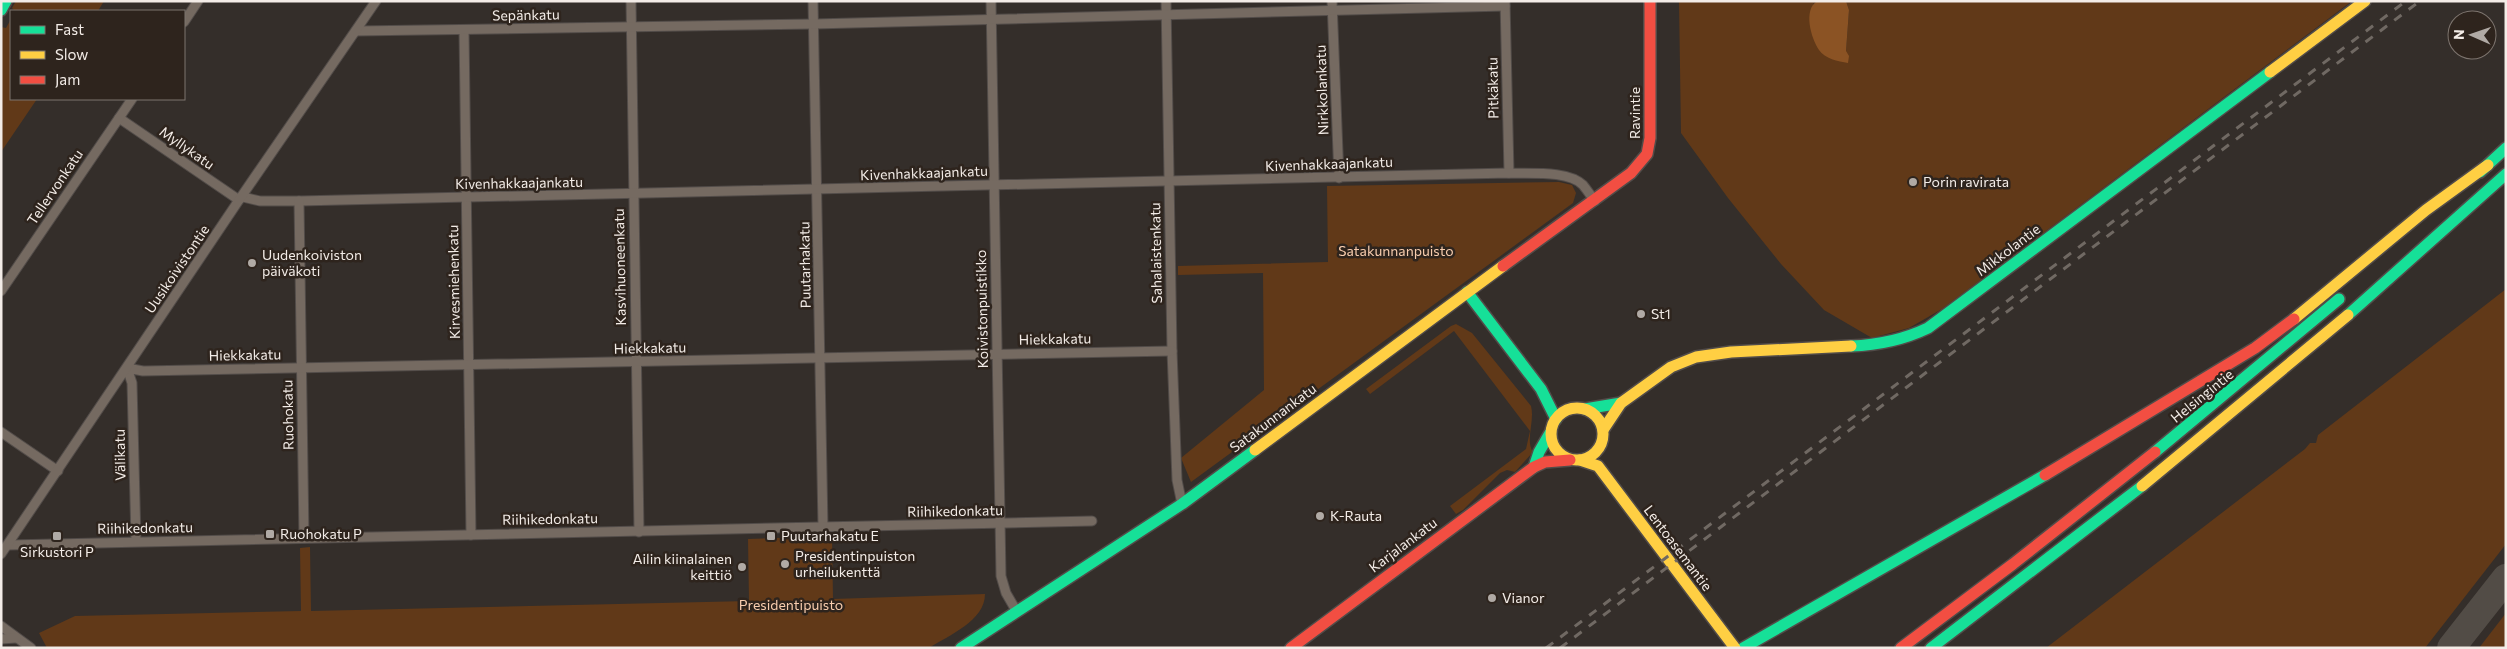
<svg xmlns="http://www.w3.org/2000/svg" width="2507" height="649" viewBox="0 0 2507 649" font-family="Commissioner,sans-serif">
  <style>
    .green { fill: #613918 }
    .water { fill: #8b5324 }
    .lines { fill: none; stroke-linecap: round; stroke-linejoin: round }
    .taxiway { stroke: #524c46; stroke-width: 28 }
    .street-casing { stroke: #524c49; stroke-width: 11 }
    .fast-casing { stroke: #524c49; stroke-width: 14 }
    .slow-casing { stroke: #524c49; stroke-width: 14 }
    .jam-casing { stroke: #524c49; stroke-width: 14 }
    .street { stroke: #756a61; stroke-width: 9 }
    .fast { stroke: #16e098; stroke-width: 11 }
    .slow { stroke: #ffcf43; stroke-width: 11 }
    .jam { stroke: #f24e42; stroke-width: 11 }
    .rail { stroke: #706963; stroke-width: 3; stroke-dasharray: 9 9; stroke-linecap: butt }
    .poi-dot { fill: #b0aaa5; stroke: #2e241d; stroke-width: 2 }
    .labels { text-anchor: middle; stroke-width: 5; stroke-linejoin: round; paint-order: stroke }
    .street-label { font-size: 14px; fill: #f3ece7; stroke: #2e241d }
    .poi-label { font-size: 14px; fill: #f3ece7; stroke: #2e241d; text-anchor: start }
    .park-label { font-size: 14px; fill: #f8cdae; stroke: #2e241d }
  </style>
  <rect width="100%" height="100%" fill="#342e2a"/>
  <g class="green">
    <path d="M 16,1 L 104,1 L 98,11 L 15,11 L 12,8 Z"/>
    <path d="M 1679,1 L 1817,1 L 1813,4 L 1846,51 L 1849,10 L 1846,1 L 2352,1 L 1942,309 L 1909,328 L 1872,338 L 1824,310 L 1781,264 L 1728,198 L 1681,133 Z"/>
    <path d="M 11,19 L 11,99 L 37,99 L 1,152 L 1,27 L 6,28 Z"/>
    <path d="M 1559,182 L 1572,185 L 1576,193 L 1573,203 L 1191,482 L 1181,458 L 1264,390 L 1263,273 L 1178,275 L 1178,266 L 1328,262 L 1327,186 Z"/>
    <path d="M 2506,289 L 2506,544 L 2425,648 L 2046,648 L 2305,449 L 2310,443 L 2316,443 L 2318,435 Z"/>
    <path d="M 1456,324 L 1472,333 L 1531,406 C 1535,421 1525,440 1533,452 L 1515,472 L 1507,470 L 1500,473 L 1463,510 L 1456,514 L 1450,506 L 1526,449 L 1530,431 L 1454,331 L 1370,394 L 1366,389 L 1451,326 Z"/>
    <path d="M 832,536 L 833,599 L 985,594 C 985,621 949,635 929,648 L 47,648 L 39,633 L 75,616 L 301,611 L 300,548 L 310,547 L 311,611 L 749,601 L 748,539 Z"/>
    <path d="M 2506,613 L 2506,648 L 2479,648 Z"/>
  </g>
  <path class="water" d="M 1817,1 L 1846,1 L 1849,10 L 1846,51 L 1849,56 L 1848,63 C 1838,61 1825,59 1819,50 C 1811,38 1803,10 1817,1 Z"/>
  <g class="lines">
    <path class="taxiway" d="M 2451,648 L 2506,578"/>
    <g class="street-casing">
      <g id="street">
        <path d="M 631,1 L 639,532"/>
        <path d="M 813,1 L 823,527"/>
        <path d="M 991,1 L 1001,576 L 1006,593 L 1017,612"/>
        <path d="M 1166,1 L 1172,351 L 1177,480 L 1182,504"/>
        <path d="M 1332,1 L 1339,178"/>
        <path d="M 1505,1 L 1509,173"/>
        <path d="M 184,22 L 198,1"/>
        <path d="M 464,30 L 471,535"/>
        <path d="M 356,31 L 814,24 L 1505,6"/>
        <path d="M 119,118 L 239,200"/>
        <path d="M 243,197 L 260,201 L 299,201 L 1509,173 C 1529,174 1568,170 1583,185 C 1587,190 1591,196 1595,201"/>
        <path d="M 299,201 L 304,538"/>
        <path d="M 1,291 L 132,99"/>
        <path d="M 1,432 L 58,471"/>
        <path d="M 136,541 L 132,383 L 127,368 L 143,371 L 1172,351"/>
        <path d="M 9,545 L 1092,521"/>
        <path d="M 1,554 L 239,200 L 376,1"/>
        <path d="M 1,626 L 31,648"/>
        <path d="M 1,639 L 16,638"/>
      </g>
    </g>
    <g class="fast-casing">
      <g id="fast">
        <path d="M 1,10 L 6,1"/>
        <path d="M 2480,172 L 2506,148"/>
        <path d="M 1467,292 L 1541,389 L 1556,419"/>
        <path d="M 2348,315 L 2506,174"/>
        <path d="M 1851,346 C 1880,345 1903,340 1928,328 L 2270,72"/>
        <path d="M 1585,409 L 1621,403"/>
        <path d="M 2155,452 L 2339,299"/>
        <path d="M 1534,467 L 1539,452 L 1550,433"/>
        <path d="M 961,648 L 1182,504 L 1255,450"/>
        <path d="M 1743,648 L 2045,475"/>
        <path d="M 1931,648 L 2142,486"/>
      </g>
    </g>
    <g class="slow-casing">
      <g id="slow">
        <path d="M 2270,72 L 2365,1"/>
        <path d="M 2294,319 L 2426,210 L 2488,165"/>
        <circle cx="1577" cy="434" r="26"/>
        <path d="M 1603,430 L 1621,403 L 1671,367 L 1696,357 L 1731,352 L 1851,346"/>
        <path d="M 1255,450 L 1503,266"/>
        <path d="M 1580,460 L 1598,466 L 1735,648"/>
        <path d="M 2142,486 L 2348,315"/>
      </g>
    </g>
    <g class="jam-casing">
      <g id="jam">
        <path d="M 1503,266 L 1631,173 L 1647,154 L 1650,138 L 1650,1"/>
        <path d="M 2045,475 L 2255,348 L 2294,319"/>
        <path d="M 1291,648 L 1534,467 L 1545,462 L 1570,460"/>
        <path d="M 1901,648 L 2013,564 L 2155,452"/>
      </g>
    </g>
    <use href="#street" class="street"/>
    <use href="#fast" class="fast"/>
    <use href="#slow" class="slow"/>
    <use href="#jam" class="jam"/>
    <g class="rail">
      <path d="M 1546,648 L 2406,1"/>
      <path d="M 1560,648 L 2420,1"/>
    </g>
  </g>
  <g class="poi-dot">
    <circle cx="1913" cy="182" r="5"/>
    <circle cx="252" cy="263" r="5"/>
    <circle cx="1641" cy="314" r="5"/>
    <circle cx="1320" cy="516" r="5"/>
    <rect x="265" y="529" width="10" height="10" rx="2.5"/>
    <rect x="52" y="531" width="10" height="10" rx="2.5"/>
    <rect x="766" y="531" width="10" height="10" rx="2.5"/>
    <circle cx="785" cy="564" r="5"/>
    <circle cx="742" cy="567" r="5"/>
    <circle cx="1492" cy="598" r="5"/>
  </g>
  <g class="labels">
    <g class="street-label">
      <text transform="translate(526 15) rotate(-1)" y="5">Sepänkatu</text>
      <text transform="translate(1493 88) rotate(-91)" y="5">Pitkäkatu</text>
      <text transform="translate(1322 90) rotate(-92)" y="5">Nirkkolankatu</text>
      <text transform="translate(1635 113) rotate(-90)" y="5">Ravintie</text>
      <text transform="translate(187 148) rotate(35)" y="5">Myllykatu</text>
      <text transform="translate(1329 164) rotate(-2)" y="5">Kivenhakkaajankatu</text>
      <text transform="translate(924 173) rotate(-2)" y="5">Kivenhakkaajankatu</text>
      <text transform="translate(519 183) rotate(-1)" y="5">Kivenhakkaajankatu</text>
      <text transform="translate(55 187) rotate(-56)" y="5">Tellervonkatu</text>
      <text transform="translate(2008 250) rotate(-37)" y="5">Mikkolantie</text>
      <text transform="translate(1156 253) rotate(-91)" y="5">Sahalaistenkatu</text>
      <text transform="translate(805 265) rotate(-91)" y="5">Puutarhakatu</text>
      <text transform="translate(620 267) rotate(-91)" y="5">Kasvihuoneenkatu</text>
      <text transform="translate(177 269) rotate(-56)" y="5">Uusikoivistontie</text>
      <text transform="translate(454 282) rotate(-91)" y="5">Kirvesmiehenkatu</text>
      <text transform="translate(982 309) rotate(-91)" y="5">Koivistonpuistikko</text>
      <text transform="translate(1055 339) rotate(-1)" y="5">Hiekkakatu</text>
      <text transform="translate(650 348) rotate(-1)" y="5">Hiekkakatu</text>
      <text transform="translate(245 355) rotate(-1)" y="5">Hiekkakatu</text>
      <text transform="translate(2202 396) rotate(-39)" y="5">Helsingintie</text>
      <text transform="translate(288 415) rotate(-91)" y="5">Ruohokatu</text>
      <text transform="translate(1273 418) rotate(-37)" y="5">Satakunnankatu</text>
      <text transform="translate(120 455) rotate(-91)" y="5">Välikatu</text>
      <text transform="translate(955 511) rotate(-1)" y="5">Riihikedonkatu</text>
      <text transform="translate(550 519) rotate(-1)" y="5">Riihikedonkatu</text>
      <text transform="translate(145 528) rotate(-1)" y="5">Riihikedonkatu</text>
      <text transform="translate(1403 545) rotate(-37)" y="5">Karjalankatu</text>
      <text transform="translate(1678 548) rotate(53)" y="5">Lentoasemantie</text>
    </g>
    <g class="poi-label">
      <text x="1923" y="187">Porin ravirata</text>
      <text x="262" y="260">Uudenkoiviston<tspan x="262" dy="16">päiväkoti</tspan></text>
      <text x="1651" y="319">St1</text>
      <text x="1330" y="521">K-Rauta</text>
      <text x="280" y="539">Ruohokatu P</text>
      <text x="781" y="541">Puutarhakatu E</text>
      <text x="57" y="557" text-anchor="middle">Sirkustori P</text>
      <text x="795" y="561">Presidentinpuiston<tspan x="795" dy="16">urheilukenttä</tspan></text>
      <text x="732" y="564" text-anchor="end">Ailin kiinalainen<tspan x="732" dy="16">keittiö</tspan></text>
      <text x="1502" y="603">Vianor</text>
    </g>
    <g class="park-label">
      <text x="1396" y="256">Satakunnanpuisto</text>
      <text x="791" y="610">Presidentipuisto</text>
    </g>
  </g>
  <rect width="2507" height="649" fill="none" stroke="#f3ece7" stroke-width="5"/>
  <rect x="10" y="10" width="175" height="90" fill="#2e241d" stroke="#7d746e"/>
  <rect x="20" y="26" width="25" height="8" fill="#16e098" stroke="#7d746e"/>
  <text x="55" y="35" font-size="15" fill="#f3ece7">Fast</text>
  <rect x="20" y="51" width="25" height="8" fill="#ffcf43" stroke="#7d746e"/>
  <text x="55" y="60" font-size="15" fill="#f3ece7">Slow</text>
  <rect x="20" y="76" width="25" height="8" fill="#f24e42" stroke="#7d746e"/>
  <text x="55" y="85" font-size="15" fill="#f3ece7">Jam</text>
  <g transform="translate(2472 35) rotate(272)"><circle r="24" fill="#2e241d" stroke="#7d746e"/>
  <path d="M0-4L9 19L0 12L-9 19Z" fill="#b0aaa5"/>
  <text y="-8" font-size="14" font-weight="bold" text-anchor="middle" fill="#f3ece7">N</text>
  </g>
</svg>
